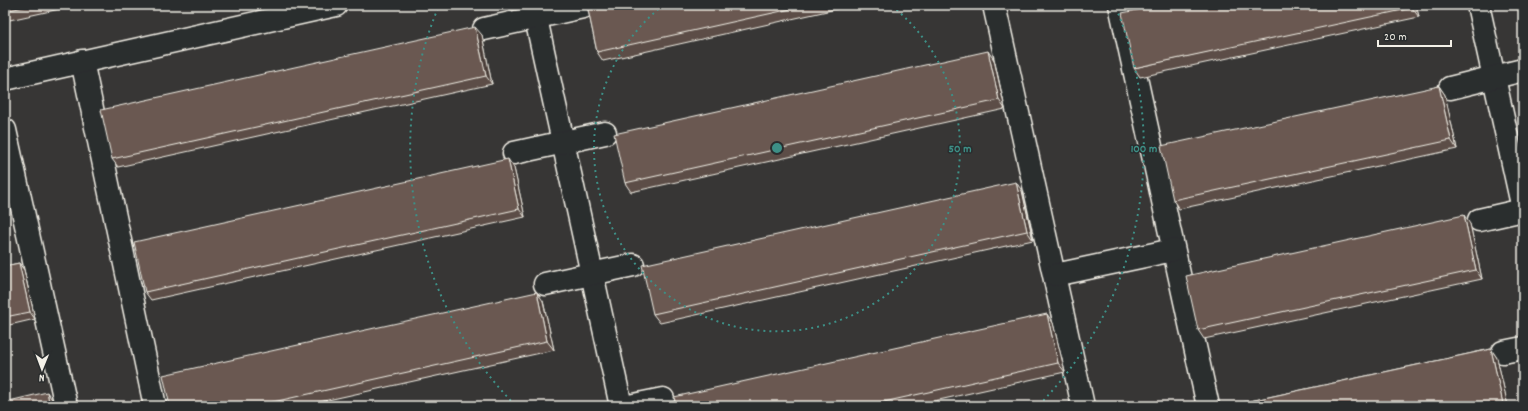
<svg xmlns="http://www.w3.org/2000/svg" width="1528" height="411" viewBox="0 0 1528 411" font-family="Dekko,sans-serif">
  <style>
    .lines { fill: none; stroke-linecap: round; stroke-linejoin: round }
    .minor-casing { stroke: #f4f1e8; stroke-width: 25 }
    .minor { stroke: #2a2d2e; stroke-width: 22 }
    .wall { fill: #5b4d46; stroke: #f4f1e8 }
    .shaded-wall { fill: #4a3e39; stroke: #f4f1e8 }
    .building { fill: #6a5951; stroke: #f4f1e8 }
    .ring { fill: none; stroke: #3d8f86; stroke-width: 2; stroke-dasharray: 2 4 }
    .centre { fill: #3d8f86; stroke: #2a2d2e; stroke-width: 2 }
    .ring-label { font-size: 12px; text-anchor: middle; font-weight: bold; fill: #3d8f86; stroke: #2a2d2e; stroke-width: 3; stroke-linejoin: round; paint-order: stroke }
  </style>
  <rect width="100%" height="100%" fill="#373635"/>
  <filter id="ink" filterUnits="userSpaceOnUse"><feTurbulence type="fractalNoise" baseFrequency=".025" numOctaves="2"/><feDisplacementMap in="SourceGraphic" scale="8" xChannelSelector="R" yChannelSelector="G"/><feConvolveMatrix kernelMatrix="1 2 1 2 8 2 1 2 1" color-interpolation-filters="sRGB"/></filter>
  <g filter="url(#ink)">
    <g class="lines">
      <g class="minor-casing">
        <g id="minor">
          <path d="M 533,5 L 621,406"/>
          <path d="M 994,5 L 1083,406"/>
          <path d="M 1120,5 L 1208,406"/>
          <path d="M 1478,5 L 1523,209"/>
          <path d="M 484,29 L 583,7"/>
          <path d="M 82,61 L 155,406"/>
          <path d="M 5,79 L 336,5"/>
          <path d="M 1450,88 L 1523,70"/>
          <path d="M 5,130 L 66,406"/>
          <path d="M 514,153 L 605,133"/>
          <path d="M 1479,220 L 1523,210"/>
          <path d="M 1055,275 L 1173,250"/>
          <path d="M 545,284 L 633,265"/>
          <path d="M 1503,352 L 1523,348"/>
          <path d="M 629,406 L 663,399"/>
        </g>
      </g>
      <use href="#minor" class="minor"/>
    </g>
    <g class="wall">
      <path d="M 5,5 L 78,5 L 5,21 Z"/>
      <path d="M 587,5 L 854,5 L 603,61 L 597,52 Z"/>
      <path d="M 1416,5 L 1419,17 L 1140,77 L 1134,68 Z"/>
      <path d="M 482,35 L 492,84 L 118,167 L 112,159 Z"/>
      <path d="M 994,60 L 1005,109 L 631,192 L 625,183 Z"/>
      <path d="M 1439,86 L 1445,95 L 1457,149 L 1179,209 L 1173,200 Z"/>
      <path d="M 514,168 L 525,217 L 151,300 L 145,292 Z"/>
      <path d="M 1022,191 L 1033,240 L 660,323 L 653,314 Z"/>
      <path d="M 1470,224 L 1482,279 L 1204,339 L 1198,330 Z"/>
      <path d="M 19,263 L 24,270 L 35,319 L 5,326 L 5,266 Z"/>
      <path d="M 543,301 L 554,350 L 301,406 L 170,406 Z"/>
      <path d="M 1053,323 L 1065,372 L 912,406 L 676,406 Z"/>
      <path d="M 1491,349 L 1497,358 L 1508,406 L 1227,406 Z"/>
    </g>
    <g class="shaded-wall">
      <path d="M 1412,5 L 1416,5 L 1419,17 L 1412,8 Z"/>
      <path d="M 475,27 L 482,35 L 492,84 L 486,76 Z"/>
      <path d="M 988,51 L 994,60 L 1005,109 L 999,100 Z"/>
      <path d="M 1439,86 L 1445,95 L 1457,149 L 1451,140 Z"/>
      <path d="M 508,159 L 514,168 L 525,217 L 519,209 Z"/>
      <path d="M 5,178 L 7,188 L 5,185 Z"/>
      <path d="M 1016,182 L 1022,191 L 1033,240 L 1027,231 Z"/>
      <path d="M 1464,215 L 1470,224 L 1482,279 L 1476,270 Z"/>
      <path d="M 19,263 L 24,270 L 35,319 L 30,312 Z"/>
      <path d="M 537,292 L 543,301 L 554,350 L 547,341 Z"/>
      <path d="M 1047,314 L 1053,323 L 1065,372 L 1058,363 Z"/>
      <path d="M 1491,349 L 1497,358 L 1508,406 L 1504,406 L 1503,404 Z"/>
      <path d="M 47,392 L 53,401 L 54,406 L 50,406 Z"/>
    </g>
    <g class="building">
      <path d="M 5,5 L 33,5 L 5,11 Z"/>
      <path d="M 587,5 L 809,5 L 597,52 Z"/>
      <path d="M 1162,5 L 1412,5 L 1412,8 L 1134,68 L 1122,13 Z"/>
      <path d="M 475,27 L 486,76 L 112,159 L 101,110 Z"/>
      <path d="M 988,51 L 999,100 L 625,183 L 614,134 Z"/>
      <path d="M 1439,86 L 1451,140 L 1173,200 L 1161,146 Z"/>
      <path d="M 508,159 L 519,209 L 145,292 L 134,242 Z"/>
      <path d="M 1016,182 L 1027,231 L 653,314 L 642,265 Z"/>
      <path d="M 1464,215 L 1476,270 L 1198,330 L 1186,276 Z"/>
      <path d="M 19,263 L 30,312 L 5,317 L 5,266 Z"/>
      <path d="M 537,292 L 547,341 L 255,406 L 170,406 L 163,375 Z"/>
      <path d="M 1047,314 L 1058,363 L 866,406 L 676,406 L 674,397 Z"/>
      <path d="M 1491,349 L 1503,404 L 1492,406 L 1227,406 Z"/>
      <path d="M 47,392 L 50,406 L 5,406 L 5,402 Z"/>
    </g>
  </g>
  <g class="ring">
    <path d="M892 6A183 183 0 1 1 662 6"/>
    <path d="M515 405A367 367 0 0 1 438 8M1116 8A367 367 0 0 1 1039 405"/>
  </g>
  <circle cx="777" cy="148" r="6" class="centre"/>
  <g class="ring-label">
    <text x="960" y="152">50 m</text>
    <text x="1144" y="152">100 m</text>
  </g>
  <rect width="1528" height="411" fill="none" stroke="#2a2d2e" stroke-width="20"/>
  <rect x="10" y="10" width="1508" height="391" fill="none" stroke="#f4f1e8" stroke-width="1.5" filter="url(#ink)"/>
  <g transform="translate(42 369) rotate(181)" stroke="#2a2d2e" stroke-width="3" paint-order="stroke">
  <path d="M0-3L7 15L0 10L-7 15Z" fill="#f4f1e8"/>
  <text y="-6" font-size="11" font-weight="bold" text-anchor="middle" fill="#f4f1e8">N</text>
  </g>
  <path d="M1378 40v6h73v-6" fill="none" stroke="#f4f1e8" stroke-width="2"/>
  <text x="1384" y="40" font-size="12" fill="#f4f1e8" stroke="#2a2d2e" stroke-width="3" paint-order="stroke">20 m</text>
</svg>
